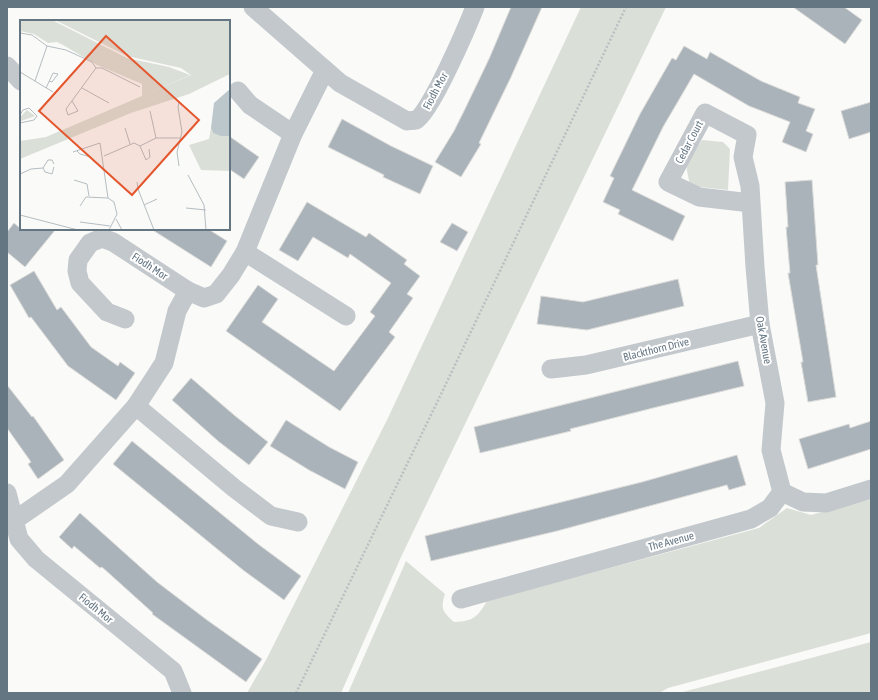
<svg xmlns="http://www.w3.org/2000/svg" width="878" height="700" viewBox="0 0 878 700" font-family="'Asap Condensed',sans-serif">
  <style>
    .green { fill: #dadfd7 }
    .building { fill: #aab3b9; stroke: #dcdcda }
    .lines { fill: none; stroke-linecap: round; stroke-linejoin: round }
    .path { stroke: #bbbfc2; stroke-width: 2.5; stroke-dasharray: 2 2; stroke-linecap: butt }
    .street { stroke: #c3c8cc; stroke-width: 19 }
    .labels { text-anchor: middle; stroke-width: 4; stroke-linejoin: round; paint-order: stroke }
    .street-label { font-size: 11px; fill: #657683; stroke: #fff }
    .inset-road { fill: none; stroke: #b5bdc2; stroke-width: 1 }
    .view { fill: #e4572e; fill-opacity: 0.15; stroke: #e4572e; stroke-width: 2 }
    .inset-edge { fill: none; stroke: #657683; stroke-width: 2 }
  </style>
  <rect width="100%" height="100%" fill="#fafaf8"/>
  <g class="green">
    <path d="M 581,7 L 666,7 L 401,557 L 341,693 L 247,693 L 266,660 L 387,420 Z"/>
    <path d="M 702,140 L 723,142 L 730,149 L 728,190 L 690,186 L 686,165 Z"/>
    <path d="M 871,499 L 871,633 L 668,688 L 659,693 L 348,693 L 406,561 L 445,594 C 440,609 443,612 454,622 C 473,621 477,618 487,601 L 759,528 L 787,508 L 811,515 Z"/>
    <path d="M 871,642 L 871,693 L 679,693 Z"/>
  </g>
  <g class="building">
    <path d="M 511,7 L 542,7 L 511,77 L 479,143 L 481,144 L 461,177 L 435,162 L 454,131 L 465,109 L 489,59 Z"/>
    <path d="M 793,7 L 844,7 L 862,20 L 845,44 Z"/>
    <path d="M 684,46 L 707,59 L 710,52 L 761,81 L 800,97 L 798,103 L 815,109 L 806,131 L 813,134 L 806,152 L 782,142 L 790,122 L 749,106 L 694,74 L 663,127 L 632,190 L 685,216 L 673,241 L 618,214 L 620,210 L 603,202 L 614,178 L 610,176 L 640,114 L 672,58 L 676,60 Z"/>
    <path d="M 871,102 L 871,132 L 849,139 L 841,111 Z"/>
    <path d="M 342,119 L 391,146 L 433,166 L 420,194 L 383,177 L 384,175 L 328,147 Z"/>
    <path d="M 229,136 L 259,157 L 244,179 L 229,169 Z"/>
    <path d="M 812,180 L 818,265 L 816,265 L 836,397 L 808,402 L 801,362 L 803,362 L 788,273 L 790,273 L 786,227 L 788,227 L 785,182 Z"/>
    <path d="M 307,202 L 366,237 L 369,233 L 407,260 L 404,264 L 420,276 L 407,294 L 413,298 L 389,332 L 395,337 L 340,411 L 226,331 L 258,285 L 278,299 L 262,322 L 334,371 L 375,316 L 370,312 L 391,283 L 350,254 L 348,258 L 313,237 L 298,261 L 279,250 Z"/>
    <path d="M 14,223 L 21,229 L 56,229 L 25,267 L 7,252 L 7,232 Z"/>
    <path d="M 452,223 L 468,232 L 457,251 L 440,242 Z"/>
    <path d="M 151,229 L 208,229 L 227,241 L 211,267 Z"/>
    <path d="M 34,271 L 57,310 L 61,307 L 91,347 L 118,366 L 120,362 L 135,373 L 116,400 L 68,366 L 31,317 L 29,318 L 10,285 Z"/>
    <path d="M 678,279 L 684,306 L 587,330 L 537,324 L 541,296 L 583,302 Z"/>
    <path d="M 738,361 L 744,386 L 657,407 L 570,429 L 571,431 L 480,453 L 474,427 Z"/>
    <path d="M 191,378 L 234,415 L 268,442 L 249,465 L 218,441 L 172,400 Z"/>
    <path d="M 7,385 L 32,417 L 33,416 L 64,460 L 38,479 L 28,464 L 31,462 L 7,428 Z"/>
    <path d="M 286,420 L 329,447 L 358,462 L 345,489 L 309,470 L 270,446 Z"/>
    <path d="M 871,421 L 871,449 L 808,469 L 799,439 L 849,424 L 850,428 Z"/>
    <path d="M 132,441 L 258,544 L 301,576 L 284,600 L 243,570 L 113,464 Z"/>
    <path d="M 737,455 L 746,485 L 729,490 L 727,485 L 557,531 L 431,561 L 425,536 L 642,482 Z"/>
    <path d="M 80,513 L 157,582 L 207,620 L 262,659 L 246,682 L 152,614 L 153,613 L 102,567 L 100,568 L 74,546 L 72,549 L 59,537 Z"/>
  </g>
  <g class="lines">
    <path class="path" d="M 296,693 L 444,388 L 626,7"/>
    <g class="street">
      <path d="M 253,7 L 340,83 L 407,121 C 409,120 413,121 416,120 C 430,114 468,25 475,7"/>
      <path d="M 7,66 L 21,81"/>
      <path d="M 238,91 L 250,105 L 293,134"/>
      <path d="M 751,203 L 699,197 L 668,182 L 705,113 L 747,135 L 743,157 L 750,186 L 755,267 L 760,324 L 775,403 L 771,450 L 782,492"/>
      <path d="M 245,252 L 346,316"/>
      <path d="M 125,319 L 107,312 L 80,283 L 77,271 L 78,260 L 90,243 L 102,238 L 113,242 L 188,291"/>
      <path d="M 551,369 L 586,365 L 760,324"/>
      <path d="M 136,406 L 234,488 L 271,516 L 298,522"/>
      <path d="M 7,493 L 19,539 L 36,559 L 173,671 L 182,693"/>
      <path d="M 15,520 L 67,484 L 136,406 L 164,363 L 177,311 L 188,291 L 204,298 L 216,294 L 231,275 L 245,252 L 293,134 L 325,70"/>
      <path d="M 461,599 L 751,519 L 770,508 L 782,492 L 803,502 L 826,503 L 871,489"/>
    </g>
  </g>
  <g class="labels">
    <g class="street-label">
      <text transform="translate(435 91) rotate(-62)" y="4">Fiodh Mor</text>
      <text transform="translate(689 142) rotate(-62)" y="4">Cedar Court</text>
      <text transform="translate(150 266) rotate(33)" y="4">Fiodh Mor</text>
      <text transform="translate(764 340) rotate(80)" y="4">Oak Avenue</text>
      <text transform="translate(656 349) rotate(-14)" y="4">Blackthorn Drive</text>
      <text transform="translate(671 541) rotate(-15)" y="4">The Avenue</text>
      <text transform="translate(96 608) rotate(39)" y="4">Fiodh Mor</text>
    </g>
  </g>
  <g transform="translate(20 20)">
    <rect width="210" height="210" fill="#fafaf8"/>
    <path d="M 0,0 L 32,0 L 107,38 L 149,47 L 170,55 L 122,76 L 122,64 L 77,45 L 43,25 L 37,22 L 28,23 L 14,14 L 0,11 ZM 35,0 L 210,0 L 210,54 L 169,74 L 111,93 L 0,139 L 0,121 L 26,117 L 171,55 L 161,48 L 107,36 ZM 7,90 L 15,96 L 1,101 L 0,97 ZM 191,108 L 193,113 L 210,116 L 210,151 L 181,150 L 169,125 L 189,119 Z" fill="#dadfd7"/>
    <path d="M 210,69 L 210,116 L 201,116 L 193,113 L 191,108 L 194,83 Z" fill="#bbc7cb"/>
    <path class="inset-road" d="M 0,13 L 12,15 L 27,26M 27,26 L 46,30 L 72,42 L 76,48 L 82,48 L 120,67M 0,52 L 33,72M 15,61 L 27,26M 26,68 L 33,53 L 38,54 L 32,62 L 29,61M 62,68 L 89,83M 52,81 L 58,91 L 48,95 L 46,89 L 76,48M 130,91 L 136,118M 0,95 L 3,90 L 9,88 L 17,96 L 14,100 L 0,103M 105,108 L 110,124M 120,126 L 126,140 L 130,137 L 129,129M 57,131 L 60,134 L 71,137M 53,132 L 80,123 L 88,178 L 94,182 L 97,194 L 89,210M 84,136 L 114,123 L 120,126 L 136,118 L 160,118M 159,146 L 157,132 L 162,112 L 158,87 L 159,82M 23,148 L 25,152 L 32,154 L 34,147M 0,154 L 11,149 L 23,148 L 28,140 L 32,140 L 34,144M 168,155 L 184,185 L 186,210M 54,160 L 67,164 L 69,176M 117,162 L 118,169 L 134,210M 124,185 L 137,179M 60,186 L 66,177 L 88,178M 166,188 L 186,190M 0,195 L 58,210M 96,199 L 102,210M 60,202 L 90,206"/>
    <path class="view" d="M 86,16 L 179,100 L 112,175 L 19,91 Z"/>
    <rect width="210" height="210" class="inset-edge"/>
  </g>
  <rect width="878" height="700" fill="none" stroke="#657683" stroke-width="16"/>
</svg>
